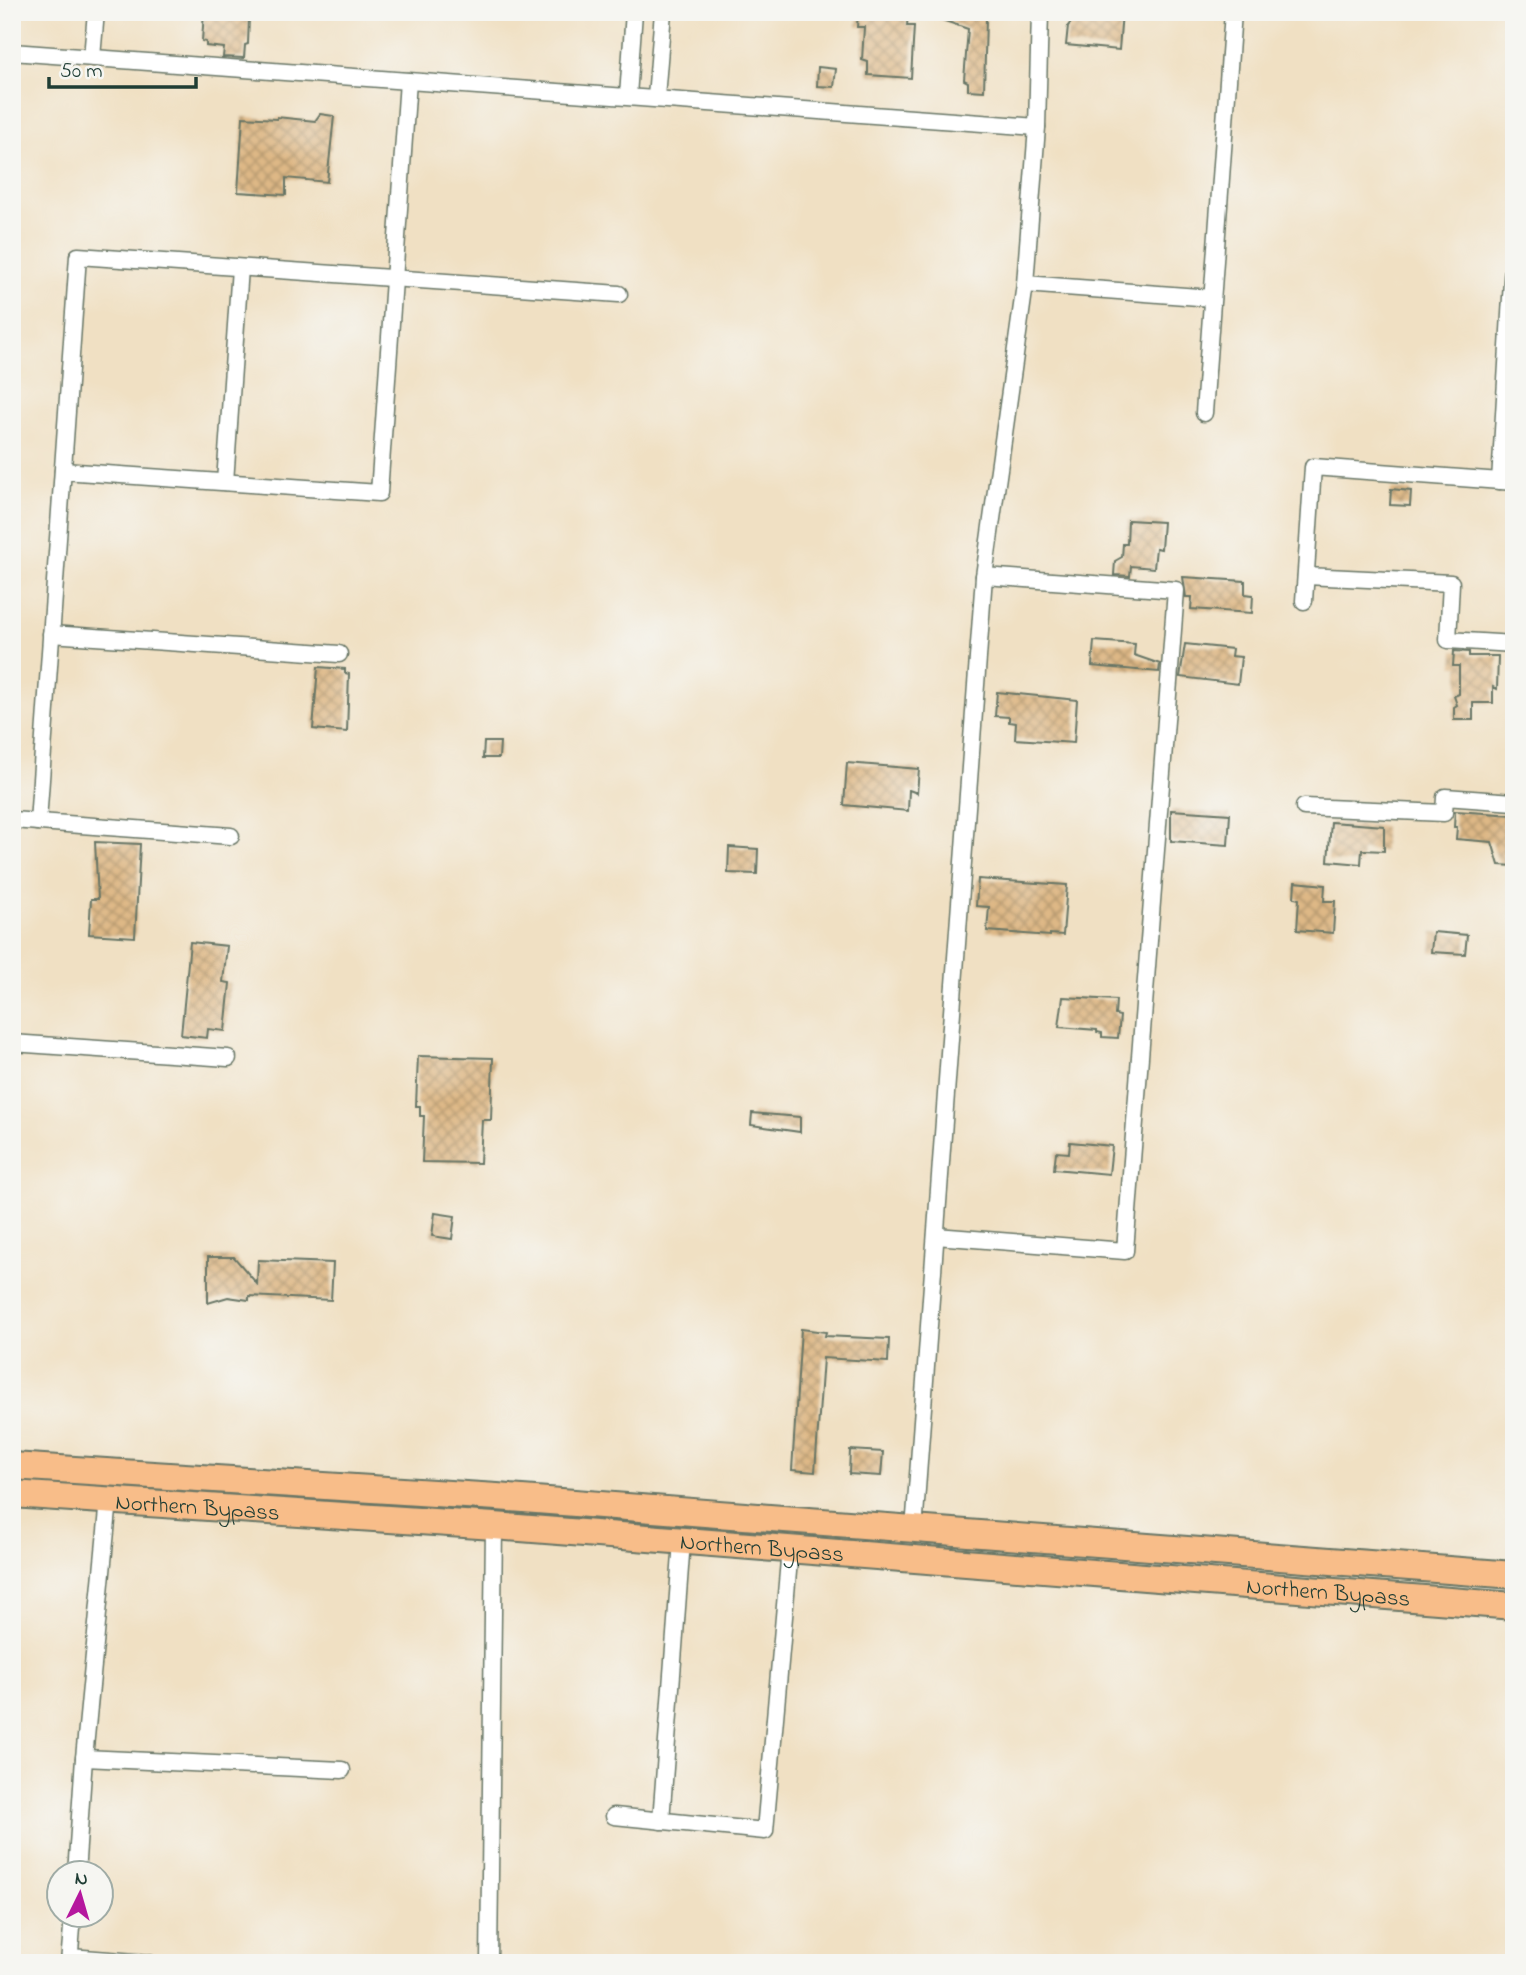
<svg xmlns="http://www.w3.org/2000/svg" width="1526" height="1975" viewBox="0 0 1526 1975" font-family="'Indie Flower',sans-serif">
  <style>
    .building { fill: url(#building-cross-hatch) }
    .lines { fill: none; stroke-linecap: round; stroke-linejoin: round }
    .street-casing { stroke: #687666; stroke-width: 19 }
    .primary-casing { stroke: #687666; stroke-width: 30 }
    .street { stroke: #fff; stroke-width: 16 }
    .primary { stroke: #f8bd89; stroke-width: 26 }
    .labels { text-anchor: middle; stroke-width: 5; stroke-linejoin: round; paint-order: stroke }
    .street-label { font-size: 23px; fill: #1f3d34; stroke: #f6f6f2 }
  </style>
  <defs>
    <pattern id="building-cross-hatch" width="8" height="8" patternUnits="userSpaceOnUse" patternTransform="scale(1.75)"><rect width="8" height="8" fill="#deb886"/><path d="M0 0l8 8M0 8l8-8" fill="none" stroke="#b3976e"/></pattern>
  </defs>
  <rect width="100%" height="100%" fill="#f6f6f2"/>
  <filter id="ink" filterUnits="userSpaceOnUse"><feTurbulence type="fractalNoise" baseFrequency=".0143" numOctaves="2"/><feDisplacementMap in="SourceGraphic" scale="14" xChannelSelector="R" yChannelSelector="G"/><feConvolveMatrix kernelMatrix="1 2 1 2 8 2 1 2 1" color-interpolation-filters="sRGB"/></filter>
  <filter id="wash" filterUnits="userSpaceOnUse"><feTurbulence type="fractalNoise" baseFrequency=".00686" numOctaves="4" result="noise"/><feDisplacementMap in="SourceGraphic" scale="28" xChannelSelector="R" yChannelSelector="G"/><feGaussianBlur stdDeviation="1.57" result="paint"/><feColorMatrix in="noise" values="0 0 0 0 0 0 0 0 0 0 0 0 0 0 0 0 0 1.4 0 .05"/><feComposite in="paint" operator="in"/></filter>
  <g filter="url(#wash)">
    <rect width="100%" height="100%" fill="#f0e0c3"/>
    <g id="blocks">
      <g class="building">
        <path d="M 204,12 L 246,12 L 246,18 L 249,18 L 248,44 L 245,45 L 244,58 L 223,57 L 224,48 L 206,46 L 206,42 L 202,41 Z"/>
        <path d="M 858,12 L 908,12 L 907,26 L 914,26 L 911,78 L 868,75 L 868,62 L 862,60 L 864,27 L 857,27 Z"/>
        <path d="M 928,12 L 980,12 L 980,17 L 986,18 L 984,91 L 968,90 L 968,82 L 964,80 L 968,29 L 928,15 Z"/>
        <path d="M 1074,12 L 1122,12 L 1119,50 L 1066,45 L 1068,26 L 1073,20 Z"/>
        <path d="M 818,67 L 836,69 L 834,87 L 817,86 Z"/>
        <path d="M 320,114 L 334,116 L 327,182 L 286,178 L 286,195 L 238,192 L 243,117 L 277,119 L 277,117 L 315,121 Z"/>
        <path d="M 1391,489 L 1411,491 L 1410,506 L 1390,505 Z"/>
        <path d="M 1128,520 L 1163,522 L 1161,549 L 1156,548 L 1154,568 L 1131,566 L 1130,576 L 1114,575 L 1115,561 L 1122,557 L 1123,544 L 1127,544 Z"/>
        <path d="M 1183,577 L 1245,581 L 1245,594 L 1253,595 L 1252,613 L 1191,609 L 1192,597 L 1186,597 Z"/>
        <path d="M 1094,641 L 1135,644 L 1134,655 L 1160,664 L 1159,672 L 1092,666 Z"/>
        <path d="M 1185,644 L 1232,649 L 1231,656 L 1241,657 L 1238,684 L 1180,677 Z"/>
        <path d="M 1454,651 L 1469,652 L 1469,656 L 1498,656 L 1497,689 L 1493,687 L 1493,703 L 1473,703 L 1473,720 L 1454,720 L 1454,707 L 1457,705 L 1454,696 L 1459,694 L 1459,666 L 1453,666 Z"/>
        <path d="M 318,667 L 345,669 L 345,673 L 349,674 L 347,732 L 313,729 Z"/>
        <path d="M 997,692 L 1077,700 L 1074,743 L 1015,739 L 1016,723 L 1009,722 L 1009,717 L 995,716 Z"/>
        <path d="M 484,742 L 500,742 L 499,758 L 483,758 Z"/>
        <path d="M 847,763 L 919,769 L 917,793 L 909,790 L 908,811 L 844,805 Z"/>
        <path d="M 1171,810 L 1230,814 L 1228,845 L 1171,841 Z"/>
        <path d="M 1455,811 L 1514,815 L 1514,866 L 1499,865 L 1492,842 L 1456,839 L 1457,827 L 1454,827 Z"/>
        <path d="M 1331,822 L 1384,826 L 1384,851 L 1362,850 L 1361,864 L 1328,861 Z"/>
        <path d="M 95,842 L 140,844 L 135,937 L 89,934 L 91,899 L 98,899 Z"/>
        <path d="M 729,847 L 758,849 L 757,874 L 728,873 Z"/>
        <path d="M 978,879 L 1067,885 L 1063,935 L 1050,934 L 1050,936 L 987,931 L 989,907 L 976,906 Z"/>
        <path d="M 1295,882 L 1325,885 L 1324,901 L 1335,901 L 1333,933 L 1297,930 L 1299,899 L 1294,898 Z"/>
        <path d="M 1433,932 L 1467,935 L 1465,954 L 1431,952 Z"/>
        <path d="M 190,942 L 227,946 L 223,982 L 230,983 L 225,1031 L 208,1029 L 207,1038 L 181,1035 Z"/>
        <path d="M 1063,997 L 1116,1000 L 1115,1015 L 1120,1016 L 1118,1038 L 1102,1037 L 1102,1033 L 1097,1032 L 1097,1030 L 1059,1027 Z"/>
        <path d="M 418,1056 L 493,1058 L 491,1120 L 482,1120 L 480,1163 L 422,1162 L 424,1116 L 420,1116 L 420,1106 L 416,1106 Z"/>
        <path d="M 752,1113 L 800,1117 L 800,1132 L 751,1125 Z"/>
        <path d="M 1070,1142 L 1112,1146 L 1109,1174 L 1054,1169 L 1056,1152 L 1069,1153 Z"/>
        <path d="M 435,1213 L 455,1216 L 452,1239 L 432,1236 Z"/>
        <path d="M 208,1257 L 234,1257 L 257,1284 L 258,1260 L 333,1263 L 331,1300 L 249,1296 L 249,1300 L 228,1297 L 208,1303 Z"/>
        <path d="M 801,1329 L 826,1332 L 825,1336 L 889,1339 L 888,1362 L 823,1358 L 815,1472 L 792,1470 Z"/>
        <path d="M 850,1450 L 883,1452 L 881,1476 L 849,1474 Z"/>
      </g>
    </g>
  </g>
  <g filter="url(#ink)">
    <use href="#blocks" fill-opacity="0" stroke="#687666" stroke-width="2"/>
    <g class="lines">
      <g class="street-casing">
        <g id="street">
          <path d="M 12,52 L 1037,127"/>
          <path d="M 92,57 L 96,12"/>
          <path d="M 628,96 L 634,12"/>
          <path d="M 656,97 L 663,12"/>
          <path d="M 1025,284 L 1212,298"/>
          <path d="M 1204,413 L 1233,12"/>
          <path d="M 63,471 L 379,493 L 408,81"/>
          <path d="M 1500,481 L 1514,247"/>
          <path d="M 225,482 L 240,268"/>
          <path d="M 1306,576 L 1451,583 L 1448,640 L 1514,644"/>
          <path d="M 1304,601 L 1313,467 L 1514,482"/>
          <path d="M 51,634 L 339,654"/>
          <path d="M 1304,807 L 1444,813 L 1445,797 L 1514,802"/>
          <path d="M 12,820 L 231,836"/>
          <path d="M 38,822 L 78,256 L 619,294"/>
          <path d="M 12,1043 L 228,1058"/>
          <path d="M 936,1236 L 1125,1251 L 1172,643 L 1176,590 L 984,576"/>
          <path d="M 914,1530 L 984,576 L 1025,284 L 1037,127 L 1040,12"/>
          <path d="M 84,1758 L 342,1770"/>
          <path d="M 614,1816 L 765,1831 L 790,1549"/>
          <path d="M 661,1821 L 682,1541"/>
          <path d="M 76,1874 L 84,1758 L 109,1500"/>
          <path d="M 70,1957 L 149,1963"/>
          <path d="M 69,1963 L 73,1916"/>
          <path d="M 489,1963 L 494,1526"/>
        </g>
      </g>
      <g class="primary-casing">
        <g id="primary">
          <path d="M 12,1466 L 497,1497 L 1514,1575"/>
          <path id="s1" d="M 12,1494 L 494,1526 L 1514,1606"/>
        </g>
      </g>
      <use href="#street" class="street"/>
      <use href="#primary" class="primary"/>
    </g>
  </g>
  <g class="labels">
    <g class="street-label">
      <text dy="8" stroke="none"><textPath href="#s1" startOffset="186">Northern Bypass</textPath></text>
      <text dy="8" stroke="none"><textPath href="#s1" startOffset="752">Northern Bypass</textPath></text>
      <text dy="8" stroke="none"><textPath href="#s1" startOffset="1320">Northern Bypass</textPath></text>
    </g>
  </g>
  <rect width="1526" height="1975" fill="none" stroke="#f6f6f2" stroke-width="42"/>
  <g transform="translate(80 1894) rotate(5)"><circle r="33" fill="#f6f6f2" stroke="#a0aca6" stroke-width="2"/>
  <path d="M0-5L12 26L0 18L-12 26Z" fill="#b5179e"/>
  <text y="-10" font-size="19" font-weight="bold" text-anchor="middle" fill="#1f3d34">N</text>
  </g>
  <path d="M49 77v10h147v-10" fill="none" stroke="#1f3d34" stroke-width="3.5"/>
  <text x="60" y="77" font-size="21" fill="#1f3d34" stroke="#f6f6f2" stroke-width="5" paint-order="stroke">50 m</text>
</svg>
